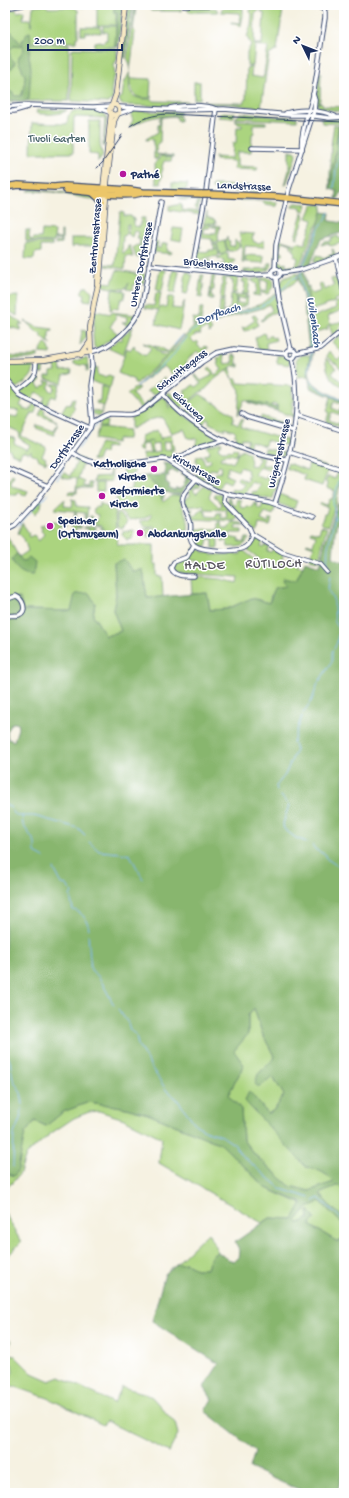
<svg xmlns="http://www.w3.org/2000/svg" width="349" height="1498" viewBox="0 0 349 1498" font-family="'Gochi Hand',sans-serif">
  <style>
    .green { fill: #abd47f; stroke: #63826e; fill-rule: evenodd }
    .forest { fill: #88b66e; stroke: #527266; fill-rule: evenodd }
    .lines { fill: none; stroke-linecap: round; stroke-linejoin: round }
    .stream { stroke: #81b8f0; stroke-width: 1 }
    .street-casing { stroke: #3c4c72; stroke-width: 5.5 }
    .secondary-casing { stroke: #3c4c72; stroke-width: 6 }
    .primary-casing { stroke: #3c4c72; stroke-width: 8 }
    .street { stroke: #fff; stroke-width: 3.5 }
    .secondary { stroke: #f7e8c3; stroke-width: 4.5 }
    .primary { stroke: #ecc669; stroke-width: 5.5 }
    .tram { stroke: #1b2f5e; stroke-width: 1 }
    .primary-bridge-casing { stroke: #3c4c72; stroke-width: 8; stroke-linecap: butt }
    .primary-bridge { stroke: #ecc669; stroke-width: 5.5 }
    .poi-dot { fill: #b5179e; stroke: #fff; stroke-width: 1.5 }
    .labels { text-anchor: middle; stroke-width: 3; stroke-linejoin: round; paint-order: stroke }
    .park-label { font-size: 11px; fill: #466168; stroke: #fff }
    .poi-label { font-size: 11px; font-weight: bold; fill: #1b2f5e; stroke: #fff; text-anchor: start }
    .street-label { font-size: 11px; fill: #1b2f5e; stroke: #fff }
    .water-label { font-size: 12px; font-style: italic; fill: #3a588a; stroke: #fff }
    .quarter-label { font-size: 13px; letter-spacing: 1px; fill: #58555f; stroke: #fff }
  </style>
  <rect width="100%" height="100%" fill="#fff"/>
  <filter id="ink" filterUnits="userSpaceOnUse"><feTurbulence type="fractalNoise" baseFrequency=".025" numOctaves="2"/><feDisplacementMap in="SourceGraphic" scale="8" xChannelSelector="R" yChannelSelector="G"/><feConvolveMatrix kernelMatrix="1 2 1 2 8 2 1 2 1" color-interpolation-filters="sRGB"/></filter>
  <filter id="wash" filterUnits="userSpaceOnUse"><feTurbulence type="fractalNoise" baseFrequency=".012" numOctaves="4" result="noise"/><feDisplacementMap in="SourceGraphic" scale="16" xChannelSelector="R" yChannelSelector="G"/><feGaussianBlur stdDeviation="0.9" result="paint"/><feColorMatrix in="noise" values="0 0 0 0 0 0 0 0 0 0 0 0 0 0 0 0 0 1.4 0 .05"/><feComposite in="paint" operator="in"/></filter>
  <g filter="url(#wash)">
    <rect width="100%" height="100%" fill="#f6f2e2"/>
    <g class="green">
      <path d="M 46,5 L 48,8 L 74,7 L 76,9 L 78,10 L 78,37 L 76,38 L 76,42 L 33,42 L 33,43 L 69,44 L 69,101 L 13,101 L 12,102 L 5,102 L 5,11 L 16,9 L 17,12 L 24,11 L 23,19 L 30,19 L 31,26 L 33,7 Z"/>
      <path d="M 83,5 L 123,6 L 114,8 L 114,13 L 116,13 L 116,25 L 101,25 L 101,26 L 97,26 L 97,7 L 81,7 Z"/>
      <path d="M 135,6 L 136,7 L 133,30 L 135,32 L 130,71 L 130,64 L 127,58 Z"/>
      <path d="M 150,7 L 180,8 L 182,10 L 180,11 L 151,11 L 149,8 Z"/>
      <path d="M 189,8 L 216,8 L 218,12 L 189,12 L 187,10 Z"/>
      <path d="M 222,8 L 243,8 L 243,16 L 241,26 L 238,26 L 238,24 L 231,24 L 231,22 L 241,23 L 239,13 L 221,12 Z"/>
      <path d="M 250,9 L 258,9 L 258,12 L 255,13 L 254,44 L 262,44 L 264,13 L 261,12 L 261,9 L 283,9 L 277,50 L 269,55 L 266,73 L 264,73 L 268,47 L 255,45 L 253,66 L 247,65 L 247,52 L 251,45 L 247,37 L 251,24 L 252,14 L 250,12 Z"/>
      <path d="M 103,26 L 116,26 L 115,47 L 95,47 L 94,45 L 94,42 L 101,41 L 101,42 L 104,42 L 105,40 L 107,40 L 107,32 L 103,32 Z"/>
      <path d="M 81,27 L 100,27 L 101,28 L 101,33 L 85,32 L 85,35 L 81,35 Z"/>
      <path d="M 73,48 L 117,49 L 117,59 L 114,65 L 115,77 L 113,77 L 111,94 L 113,94 L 112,100 L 108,103 L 71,101 L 72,50 Z"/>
      <path d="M 247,67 L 252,67 L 251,76 L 263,78 L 264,74 L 266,74 L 261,108 L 230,104 L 200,104 L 200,102 L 195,102 L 241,103 L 244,102 L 246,99 Z"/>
      <path d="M 130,72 C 128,94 129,99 152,99 L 154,101 L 188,102 L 160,106 L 124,105 L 121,104 L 119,99 L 122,97 L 124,83 Z"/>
      <path d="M 321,72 L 320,100 L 316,105 L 319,74 Z"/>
      <path d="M 131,78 L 151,79 L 150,96 L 153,97 C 136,101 130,94 131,78 Z"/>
      <rect x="194" y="82" width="6" height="17"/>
      <path d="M 319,102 L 323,104 L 323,106 L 344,107 L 344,112 L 320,108 L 317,105 Z"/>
      <path d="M 37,110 L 67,110 C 63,115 42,115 36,113 Z"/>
      <path d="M 73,111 C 83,110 99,109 107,116 L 104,147 L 103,145 L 105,118 L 74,117 L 73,153 L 31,153 L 32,123 L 67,124 L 68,116 Z"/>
      <path d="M 134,111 L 180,112 L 180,115 C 161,115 146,117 130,127 L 131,123 L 133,121 L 131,115 Z"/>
      <path d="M 222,112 L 235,113 L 233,118 L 218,117 Z"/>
      <path d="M 241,113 L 279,117 L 297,117 L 297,121 L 235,118 Z"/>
      <path d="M 161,116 L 178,116 L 180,117 L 180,121 L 178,121 L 177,119 L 175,116 L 164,117 L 161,118 L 160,143 L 158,143 L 156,154 L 173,156 L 173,157 L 159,155 L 157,159 L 154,159 L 154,145 L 153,145 L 153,139 L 146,140 L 146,139 L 158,132 L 158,125 L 160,124 L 159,119 L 161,118 Z"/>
      <path d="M 321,118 L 344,120 L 344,124 L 322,123 Z"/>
      <path d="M 235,120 L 266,122 L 266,124 L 254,124 L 254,133 L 252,134 L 251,152 L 237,152 L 237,166 L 258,167 L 257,170 L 234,169 L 234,161 L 215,160 L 215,157 L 232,158 L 233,143 L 236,143 L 237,127 L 242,127 L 242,124 L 237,123 L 237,121 Z"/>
      <path d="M 89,121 L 100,121 L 100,145 L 103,156 L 98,162 L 98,155 L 89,154 Z"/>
      <path d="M 334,125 L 338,126 L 330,189 L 330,173 L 331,162 L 330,161 L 332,147 L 331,146 Z"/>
      <path d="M 289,151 L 295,151 L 297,153 L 286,185 L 285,185 L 289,170 Z"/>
      <path d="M 161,156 L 172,158 L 171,161 L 164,161 L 162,167 L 163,168 L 161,175 L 162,176 L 160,182 L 161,184 L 156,184 L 155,163 Z"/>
      <path d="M 172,183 L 188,184 L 186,190 L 174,190 L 172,188 Z"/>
      <path d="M 212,185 L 261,186 L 262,190 L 266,190 L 266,192 L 219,191 L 219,190 L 212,189 Z"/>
      <path d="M 31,189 L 94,196 L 95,200 L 53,192 L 28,191 Z"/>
      <path d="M 178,198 L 200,198 L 198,210 L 195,209 L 195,207 L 197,207 L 197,200 L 180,200 Z"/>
      <path d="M 224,198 L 277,202 L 276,207 L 272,205 L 264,204 L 262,201 L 222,199 Z"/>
      <path d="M 296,203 L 307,204 L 305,211 L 301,210 L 301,207 L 291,206 Z"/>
      <path d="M 180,204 L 182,205 L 181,210 L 200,212 L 200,215 L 169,210 L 169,207 Z"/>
      <path d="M 313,204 L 323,205 C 322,212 321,222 316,226 L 298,269 C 291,270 284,272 279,266 L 279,260 L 283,264 L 286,263 L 286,266 L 296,266 L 298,258 L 294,256 L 296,252 L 293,250 L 297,242 L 305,244 L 313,220 L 307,218 Z"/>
      <path d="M 120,212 L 124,213 L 124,216 L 131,216 L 132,218 L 134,219 L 134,226 L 140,227 L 141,218 L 145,218 L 144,223 L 146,224 L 138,258 L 136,257 L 133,248 L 136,245 L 139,246 L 140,239 L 137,239 L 139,232 L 134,231 L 132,237 L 128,234 L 129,225 L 127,224 L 126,235 L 123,236 L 122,251 L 124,254 L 125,251 L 127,251 L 128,246 L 130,246 L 133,257 L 126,256 L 125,269 L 106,266 L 106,264 L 115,265 Z"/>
      <path d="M 207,212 L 207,217 L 215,220 L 216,224 L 208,223 L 203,225 Z"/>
      <path d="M 301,212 L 304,214 L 305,217 L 297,238 L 295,237 L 302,213 Z"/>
      <path d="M 207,224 L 212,225 L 209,228 L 204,228 L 204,234 L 212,235 L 212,233 L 216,233 L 217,227 L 212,227 L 213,225 L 220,226 L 218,237 L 219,240 L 216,242 L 212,242 L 212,239 L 202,238 L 202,227 Z"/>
      <path d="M 173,228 L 183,229 L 181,241 L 171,239 Z"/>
      <path d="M 26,230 L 30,230 L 29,238 L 32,240 L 34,238 L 41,238 L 42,230 L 55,231 L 54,238 L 61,238 L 61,231 L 62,231 L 62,243 L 55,244 L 56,241 L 61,242 L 61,239 L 54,239 L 54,242 L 26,241 Z"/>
      <path d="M 239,233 L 255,234 L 252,237 L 254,242 L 259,243 L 264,240 L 264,247 L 245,246 L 244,263 L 242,263 L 243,250 L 240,245 L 241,240 Z"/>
      <path d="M 344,234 L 344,242 L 331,246 L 328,243 L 321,245 L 323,242 L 331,241 L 331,238 L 338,236 L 339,239 L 343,238 L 342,235 Z"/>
      <path d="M 227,237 L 228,242 L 230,242 L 229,246 L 235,246 L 235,240 L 239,243 L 239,247 L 233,251 L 228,251 L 225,241 Z"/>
      <path d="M 71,238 L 95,238 L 95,246 L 73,246 L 73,248 L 71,247 Z"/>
      <path d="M 278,239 L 295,244 L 295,246 L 292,248 L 291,247 L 291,244 L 283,241 L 282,244 L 281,244 L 279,252 L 283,252 L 284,254 L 278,258 L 277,264 L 276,255 Z"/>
      <path d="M 224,241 L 227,251 L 223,254 L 220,255 L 217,243 Z"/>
      <path d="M 155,242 L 158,242 L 157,248 L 161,248 L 162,244 L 168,243 L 167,251 L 172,252 L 171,254 L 154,252 Z"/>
      <path d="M 26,243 L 52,243 L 52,246 L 41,246 L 41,252 L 35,253 L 34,259 L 25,259 Z"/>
      <path d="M 216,243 L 219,255 C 215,258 213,256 209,257 C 203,259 202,261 196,260 L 198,246 L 201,246 L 200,250 L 198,250 L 198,251 L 209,252 L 209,250 L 216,250 L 216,249 L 214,249 L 214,245 L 212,244 Z"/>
      <path d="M 332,249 L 333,249 L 336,256 L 316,263 L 314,261 L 317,255 L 322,256 L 323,258 L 333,254 Z"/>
      <path d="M 226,253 L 228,253 L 228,259 L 235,260 L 234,263 L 230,263 L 229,271 L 205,269 L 204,262 L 209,259 L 210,261 L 210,266 L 218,267 L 219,264 L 225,265 L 223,259 L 217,258 Z"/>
      <path d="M 246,255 L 264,256 L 263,263 L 245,262 Z"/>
      <path d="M 268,263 L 272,263 C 270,275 253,274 244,273 L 244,270 L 255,270 L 255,269 L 268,268 Z"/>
      <path d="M 117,270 L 135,273 L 135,275 L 139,273 L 144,274 L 145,277 L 144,283 L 141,283 L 141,285 L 134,284 L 133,290 L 126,289 L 129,283 L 124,289 L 111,288 L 100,285 L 102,282 L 112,283 Z"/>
      <path d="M 160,270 L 166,270 L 162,291 L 156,290 Z"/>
      <path d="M 173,270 L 179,271 L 175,293 L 169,292 Z"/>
      <path d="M 186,272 L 190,272 L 190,275 L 193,275 L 187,294 L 183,293 Z"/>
      <path d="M 297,273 L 297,281 L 280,292 L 280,284 L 284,278 Z"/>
      <path d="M 201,275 L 204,275 L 202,283 L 204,284 L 201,295 L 202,295 L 202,298 L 198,297 Z"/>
      <path d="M 212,276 L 215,276 L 213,285 L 214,285 L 214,290 L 212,290 L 211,296 L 213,297 L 213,299 L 209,299 Z"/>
      <path d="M 227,276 L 238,277 L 236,293 L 232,293 L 233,281 L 231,281 L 231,279 L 227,278 Z"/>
      <path d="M 223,277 L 226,278 L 224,300 L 220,299 Z"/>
      <path d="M 267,277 L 273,280 L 274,285 L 268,294 L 262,293 L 262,291 L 267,291 L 268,281 L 262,280 L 262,278 Z"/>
      <path d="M 243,278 L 250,279 L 248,294 L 241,294 L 242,292 L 244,292 L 245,282 L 242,282 Z"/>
      <path d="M 257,278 L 261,278 L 260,296 L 253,295 L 253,293 L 256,293 L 257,284 L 252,281 L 252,279 L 257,279 Z"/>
      <path d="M 335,278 L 337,281 L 339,280 L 341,288 L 339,290 L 340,293 L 342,293 L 343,297 L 334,300 L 335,302 L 313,310 L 315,316 L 336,308 L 335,303 L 341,301 L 342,304 L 344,304 L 344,309 L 328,316 L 330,324 L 344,321 L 344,326 L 342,325 L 339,327 L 340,330 L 333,336 L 329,325 L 327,326 L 328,329 L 311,333 L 306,287 L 309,286 L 309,290 L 312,294 L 321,291 L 319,284 L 322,283 L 324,290 L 334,286 L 331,279 Z"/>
      <path d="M 84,287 L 88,287 L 92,292 L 91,301 L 84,300 L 85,294 L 81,293 Z"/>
      <path d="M 112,289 L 125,291 L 124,299 L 121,299 L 118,309 L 114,308 L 110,310 Z"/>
      <path d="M 5,290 L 8,291 L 7,297 L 18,296 L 17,316 L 5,308 Z"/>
      <path d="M 156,293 L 161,293 L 158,310 L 145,308 L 146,305 L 154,306 Z"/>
      <path d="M 275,293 L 279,311 L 270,314 L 262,321 L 260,320 L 264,318 L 264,316 L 272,310 L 269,304 L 263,308 L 233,316 L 211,324 L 209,322 L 261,304 Z"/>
      <path d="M 231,294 L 236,295 L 235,309 L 224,313 L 224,311 L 227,311 L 228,309 L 230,309 Z"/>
      <path d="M 237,295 L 247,295 L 244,299 L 238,298 L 237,303 L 244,304 L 245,299 L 248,296 L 247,305 L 235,309 Z"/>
      <path d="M 168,297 L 174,297 L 172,308 L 181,309 L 185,300 L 179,330 L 156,324 L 159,307 L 166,307 Z"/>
      <path d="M 220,301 L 224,301 L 222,314 L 212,318 L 212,316 L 215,316 L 215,314 L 219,314 Z"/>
      <path d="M 200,308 L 203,308 L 201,322 L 193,326 L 193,318 L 199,319 Z"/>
      <path d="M 95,311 L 111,314 L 111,312 L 136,315 L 128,326 L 122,322 L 127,322 L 128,317 L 116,314 L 115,319 L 110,327 L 118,334 L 97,349 L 94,347 L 93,336 Z"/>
      <path d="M 5,312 L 23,324 L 20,324 L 19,326 L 21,327 L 21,330 L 5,326 Z"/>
      <path d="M 255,315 L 258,319 L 256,321 L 258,325 L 249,330 L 244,331 L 242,327 L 244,328 L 255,320 L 252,316 Z"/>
      <path d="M 25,321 L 37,327 L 53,329 L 53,331 L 49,332 L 49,343 L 51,343 L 51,345 L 41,336 L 41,333 L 39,334 Z"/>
      <path d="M 207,322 L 212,330 L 209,333 L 207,328 L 200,331 L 201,334 L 195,335 L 191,339 L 195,343 L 197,341 L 199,343 L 197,345 L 202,349 L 205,346 L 208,348 L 203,351 L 206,356 L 199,362 L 197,358 L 202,356 L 197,351 L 191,357 L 190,357 L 186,363 L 190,367 L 188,369 L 190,371 L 181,378 L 171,373 L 164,366 L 137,386 L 175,349 L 192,328 L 196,326 Z"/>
      <path d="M 133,327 L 123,355 L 108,348 L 119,339 L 121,340 L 123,339 L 121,337 Z"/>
      <path d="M 82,330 L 86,331 L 85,339 L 80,345 Z"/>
      <path d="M 343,332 L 344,334 L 339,338 L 344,346 L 344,355 L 332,342 Z"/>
      <path d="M 264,333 L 266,338 L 270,335 L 272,338 L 275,337 L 276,340 L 266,343 L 267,350 L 259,350 L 256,344 L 257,343 L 255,338 Z"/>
      <path d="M 184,335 L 169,354 L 164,352 L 160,352 L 154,346 L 160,347 L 168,352 Z"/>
      <path d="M 45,343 L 49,347 L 51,354 L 39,353 Z"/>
      <path d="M 143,343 L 152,345 L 160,354 L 168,355 L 136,384 L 134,383 L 134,380 L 118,373 L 127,348 L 130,350 L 134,345 L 135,346 L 134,348 L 145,356 L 151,348 Z"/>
      <path d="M 329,351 L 338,360 L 342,357 L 344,358 L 341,364 L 344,366 L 344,371 L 338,366 L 337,364 L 333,362 L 326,356 Z"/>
      <path d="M 226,353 L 227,354 L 223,355 L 225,364 L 233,363 L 232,354 L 234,354 L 234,356 L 236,356 L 237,362 L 236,364 L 239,364 L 239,367 L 237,367 L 237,364 L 235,367 L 234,365 L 215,379 L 204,391 L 200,392 L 181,408 L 166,394 L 169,392 L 180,402 L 185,397 L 184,395 L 186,393 L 184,390 L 186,389 L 187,390 L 193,385 L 194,385 L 196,387 L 201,384 L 194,375 L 195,374 L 201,381 L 211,376 L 212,374 L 208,369 L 210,367 L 215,375 L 222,370 L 217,363 L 219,362 L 217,358 L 221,357 L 220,354 Z"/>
      <path d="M 38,354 L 38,357 L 29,359 L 5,359 L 5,356 L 27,357 Z"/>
      <path d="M 277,355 L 284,356 L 290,361 L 289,365 L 277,363 Z"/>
      <path d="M 302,355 L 310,355 L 307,373 L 308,376 L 298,377 L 296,359 Z"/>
      <path d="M 86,358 L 88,360 L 88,371 L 86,371 L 87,366 L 74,364 L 74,361 Z"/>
      <path d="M 326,358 L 336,368 L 332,374 L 342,382 L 344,381 L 344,386 C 332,384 325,370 326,358 Z"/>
      <path d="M 28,363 L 34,366 C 34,377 25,383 16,388 L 5,376 L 5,364 Z"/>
      <path d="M 55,363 L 55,365 L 60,364 L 61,371 L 72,370 L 71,374 L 64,375 L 62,383 L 46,379 L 46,376 L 51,376 L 51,372 L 56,371 L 55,366 L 43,368 L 43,373 L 38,374 C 40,364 46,364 55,363 Z"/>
      <path d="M 94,367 L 98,368 L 97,373 L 98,375 L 104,377 L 109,375 L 113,377 L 110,388 L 91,381 Z"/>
      <path d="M 231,368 L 231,371 L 232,372 L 231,376 L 233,379 L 237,379 L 238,383 L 292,386 L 292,389 L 295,389 L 292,391 L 293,399 L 295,399 L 295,401 L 292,401 L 292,406 L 295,407 L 295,408 L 292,408 L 292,415 L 294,415 L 294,417 L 277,411 L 277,405 L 272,404 L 271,406 L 244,400 L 238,415 L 240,390 L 227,371 Z"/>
      <path d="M 37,378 L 41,380 L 37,384 L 40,388 L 47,384 L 45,381 L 51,382 L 48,388 L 52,392 L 55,388 L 52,384 L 60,384 L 56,398 L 52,396 L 46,406 L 42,404 L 45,397 L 36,392 L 31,401 L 19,393 Z"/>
      <path d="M 164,378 L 169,383 L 162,389 L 160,387 L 158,389 L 160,391 L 155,395 L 147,391 Z"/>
      <path d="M 5,381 L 23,399 L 20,406 L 23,407 L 23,409 L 30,411 L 33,404 L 37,406 L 35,413 L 32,413 L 21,436 L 46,447 L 42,456 L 46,458 L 45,460 L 47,461 L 46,463 L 38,459 L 38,457 L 31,454 L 31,451 L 29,453 L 24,452 L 21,453 L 20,457 L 11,453 L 11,451 L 8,449 L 9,443 L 5,441 L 5,437 L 7,435 L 15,439 L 14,443 L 27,450 L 30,445 L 20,439 L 19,432 L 6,426 L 8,420 L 5,419 L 5,415 L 17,417 L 19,411 L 5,409 L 5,397 L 10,398 L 10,396 L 5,394 Z"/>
      <path d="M 101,386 L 109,389 L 106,401 L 100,416 L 93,414 L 93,410 L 101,413 L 103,406 L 96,403 L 97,401 L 100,401 Z"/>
      <path d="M 136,387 L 139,388 L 132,394 L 143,406 L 153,397 L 155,398 L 143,408 L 141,409 L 127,394 Z"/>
      <path d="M 200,394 L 234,415 L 233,417 L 234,418 L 232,422 L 238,425 L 242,418 L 243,419 L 241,427 L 290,441 L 289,446 L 266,440 L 265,446 L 251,441 L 249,448 L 245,447 L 248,440 L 242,438 L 239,445 L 234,442 L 237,436 L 234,435 L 236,433 L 234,431 L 225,428 L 225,430 L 211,424 L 209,423 L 209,420 L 207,419 L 201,427 L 194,422 L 193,420 L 200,422 L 203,417 L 198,414 L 195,414 L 191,412 L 188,416 L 184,413 L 189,409 L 186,405 Z"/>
      <path d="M 163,397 L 166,398 L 169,408 L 171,407 L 168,400 L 178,411 L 220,440 L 194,448 L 198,439 L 188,438 L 184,429 L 171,433 L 174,450 L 171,450 L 173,456 C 164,458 153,458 143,459 L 143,454 L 160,451 L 159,443 L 152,444 L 153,451 L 150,452 L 148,444 L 141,445 L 142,452 L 137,449 L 141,443 L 153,441 L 141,442 L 141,436 L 157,430 L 161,440 L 161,438 L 170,435 L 171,433 L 162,417 L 149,420 L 131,429 L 131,417 L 140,413 L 160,398 ZM 170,441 L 171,449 L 164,450 L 163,442 Z"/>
      <path d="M 331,397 L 344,402 L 344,404 L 334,401 L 332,408 L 339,411 L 342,405 L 343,405 L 340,415 L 332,412 L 329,420 L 339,424 L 342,416 L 343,419 L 340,427 L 326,422 L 329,412 L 327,411 Z"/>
      <path d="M 73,398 L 75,399 L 73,406 L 75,407 L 70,416 L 70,417 L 61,413 L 66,404 L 70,405 Z"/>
      <path d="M 42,408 L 45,410 L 44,414 L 57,421 L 57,422 L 39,415 Z"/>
      <path d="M 261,416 L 287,424 L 286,426 L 260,419 Z"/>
      <path d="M 101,421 L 107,421 L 106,427 L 100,427 L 129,430 L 128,439 L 117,439 L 116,443 L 95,439 Z"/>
      <path d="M 57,424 L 57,427 L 54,435 L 36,428 L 37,425 L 54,431 Z"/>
      <path d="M 222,442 L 221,445 L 219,445 L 218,448 L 222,451 L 228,451 L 229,450 L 232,451 L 233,448 L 238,450 L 236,456 L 230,454 L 222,455 L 220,459 L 223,460 L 223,459 L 233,463 L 239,452 L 241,452 L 242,449 L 250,453 L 249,456 L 251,458 L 250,460 L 251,461 L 250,465 L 251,466 L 252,465 L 255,466 L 260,458 L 256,456 L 256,454 L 264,457 L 262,465 L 271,465 L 268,470 L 259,467 L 255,475 L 265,479 L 268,475 L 270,476 L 269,482 L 275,484 L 277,479 L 279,480 L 273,498 L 269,499 L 251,495 L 253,491 L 256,492 L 260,485 L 252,482 L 244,495 L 230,492 L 232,488 L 237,490 L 238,489 L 241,489 L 244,484 L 237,480 L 238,477 L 247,482 L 249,478 L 247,478 L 249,474 L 247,473 L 248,470 L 240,467 L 238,471 L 228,467 L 226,475 L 233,478 L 230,483 L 223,480 L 218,489 L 205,482 L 208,477 L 209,478 L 208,480 L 214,483 L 217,477 L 214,475 L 217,472 L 220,473 L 222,467 L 219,466 L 216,470 L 211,469 L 202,480 L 194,475 L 199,474 L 200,476 L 205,476 L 204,471 L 201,471 L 200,469 L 187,469 L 187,468 L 193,465 L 194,467 L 198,465 L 196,460 L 197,456 L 202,455 L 205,464 L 211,462 L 210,458 L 207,460 L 204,455 L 209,454 L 210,451 L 206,446 Z"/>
      <path d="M 100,443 L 113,445 L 113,448 L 106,447 L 105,453 L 100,453 L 97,461 L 92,460 Z"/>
      <path d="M 265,448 L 286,453 L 286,455 L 278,456 L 264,452 Z"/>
      <path d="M 76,457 L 84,460 L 78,479 L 85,482 L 84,484 L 84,486 L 89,487 L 89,483 L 92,483 L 92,488 L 77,488 L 77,493 L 74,493 L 74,495 L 69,494 L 70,491 L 75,492 L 76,490 L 77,479 L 71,477 L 71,479 L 61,476 L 64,472 L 70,476 L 77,462 L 73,460 Z"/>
      <path d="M 310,461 L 329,468 L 322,486 L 304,480 L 305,475 L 286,468 L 288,463 L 307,470 Z"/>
      <path d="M 131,465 L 134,466 L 134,474 L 124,475 L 123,466 Z"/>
      <path d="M 110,466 L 111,466 L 112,481 L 94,482 L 95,477 L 110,476 Z"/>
      <path d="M 339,470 L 342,473 L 336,504 L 328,526 L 321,524 L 324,514 L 326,514 L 328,507 L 320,505 L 321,503 L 327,505 L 330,499 L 332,499 L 335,491 L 327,488 L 328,483 L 325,482 L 328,476 L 335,479 Z"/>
      <path d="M 12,475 L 14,476 L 11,483 L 12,486 L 28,491 L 26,496 L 19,492 L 17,495 L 12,495 L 7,492 L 5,496 L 5,480 L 9,481 Z"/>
      <path d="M 146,476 L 159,490 L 163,502 L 171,496 L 181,495 C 179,508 191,517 188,530 L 162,533 L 153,526 L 145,527 L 140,521 L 148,520 L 152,515 L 151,514 L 145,518 L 129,520 L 118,510 L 116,499 L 118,496 L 116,494 L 119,494 L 119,492 L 132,490 L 131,477 Z"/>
      <path d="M 96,483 L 104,483 L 104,491 L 96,492 Z"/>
      <path d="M 199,483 L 201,485 L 199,488 L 197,487 L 193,490 L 196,494 L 204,486 L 212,490 L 209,497 L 219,507 L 222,504 L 214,496 L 218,493 L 223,496 L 224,504 L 228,508 L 224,510 L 205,509 L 204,512 L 206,512 L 206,516 L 216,517 L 217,513 L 221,513 L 221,518 L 227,518 L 226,511 L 229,509 L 238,518 L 237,519 L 234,521 L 192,519 L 187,510 L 193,509 L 191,513 L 195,516 L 201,509 L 204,509 L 204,505 L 186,507 L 184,500 L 191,495 L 188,492 L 196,484 Z"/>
      <path d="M 279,494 L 297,501 L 294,509 L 279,504 L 278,500 Z"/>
      <path d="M 230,496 L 229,501 L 231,501 L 231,503 L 235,506 L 237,499 L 241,500 L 240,507 L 245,508 L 246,506 L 252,507 L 254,502 L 255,503 L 255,505 L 256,506 L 257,503 L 258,503 L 257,507 L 261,509 L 263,503 L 276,505 L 273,515 L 265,512 L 261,520 L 268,523 L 269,519 L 272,519 L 270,526 L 259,524 L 257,533 L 227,502 L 228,498 Z"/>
      <path d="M 40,499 L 42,501 L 41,507 L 35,514 L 31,510 Z"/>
      <path d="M 65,499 L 64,506 L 72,507 L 73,501 L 71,499 L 76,500 L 76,506 L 84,507 L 88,507 L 86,522 L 85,523 L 85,513 L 76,512 L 76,523 L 74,522 L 75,511 L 54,509 Z"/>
      <path d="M 100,503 L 108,508 L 108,510 L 115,509 L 115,510 L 116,535 L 118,545 L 154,545 L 154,564 L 157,564 L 157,576 L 162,577 L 163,597 L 147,598 L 143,570 L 132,571 L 114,563 L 116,595 L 113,610 L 121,631 L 106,636 L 93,615 L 95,603 L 71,611 L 29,610 L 23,610 L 11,597 L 5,598 L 5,546 L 8,544 L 6,534 L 19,557 L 28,551 L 24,539 L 18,533 L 22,523 L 29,533 L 28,535 L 29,537 L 34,535 L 39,541 L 44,534 L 41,531 L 42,529 L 40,526 L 47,523 L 49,529 L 52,528 L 49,523 L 52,521 L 66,525 L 66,526 L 59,526 L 59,533 L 71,535 L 72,527 L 70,526 L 81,526 L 81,528 L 76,528 L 75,535 L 88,536 L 89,529 L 83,528 L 84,527 L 96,527 L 96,529 L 93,529 L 93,537 L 104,536 L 104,529 L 101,529 L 101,526 L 90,524 L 90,516 L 92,516 L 92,521 L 97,522 L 98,515 L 95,514 L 93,512 L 95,507 L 100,507 Z"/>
      <path d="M 117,512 L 128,522 L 121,529 L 117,527 Z"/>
      <path d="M 218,522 L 221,522 L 222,528 L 228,528 L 232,522 L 242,523 L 244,525 L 236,525 L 235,529 L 242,530 L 242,533 L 231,533 L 229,537 L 239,539 L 238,541 L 244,543 L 246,538 L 249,538 C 245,548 237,547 228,547 L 227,541 L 222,541 L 222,538 L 218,538 L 218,548 L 213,548 L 213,539 L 208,539 L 206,547 L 200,546 L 195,543 L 202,543 L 202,534 L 196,535 L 192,533 L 193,529 L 218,529 Z"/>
      <path d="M 321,526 L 327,528 L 324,537 L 319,560 L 317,561 L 309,559 L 314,547 L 306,544 L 307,543 L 313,545 L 316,535 L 310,533 L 311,531 L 319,533 Z"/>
      <path d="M 153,528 L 160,534 L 157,536 L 148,537 L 148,534 L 146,534 L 146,531 L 144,530 L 144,529 Z"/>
      <path d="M 134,530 L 132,539 L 127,540 L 122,535 L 123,531 Z"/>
      <path d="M 254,537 L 263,542 L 261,546 L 263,547 L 264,545 L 269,546 L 267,551 L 271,552 L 273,549 L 282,553 L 283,556 L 282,560 L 287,562 L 289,559 L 298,560 L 297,565 L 304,566 L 296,581 L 286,585 L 284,588 L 279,587 L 271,595 L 269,603 L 252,598 L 227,609 L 210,610 L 207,593 L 192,594 L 191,579 L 197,579 L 198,577 L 220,579 L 237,583 L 238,577 L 180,573 C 175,572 174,572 173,567 L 175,564 L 189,558 L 190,560 L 187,563 L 188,565 L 193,565 L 193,564 L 198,563 L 198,561 L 192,560 L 190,557 L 194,548 L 203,551 L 203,553 L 211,553 L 211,555 L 241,554 L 241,551 L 244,551 L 260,563 L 260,566 L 265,567 L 266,564 L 264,563 L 248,550 Z"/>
      <path d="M 254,1008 L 262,1033 L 275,1058 L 258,1074 L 259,1087 L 273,1077 L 284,1095 L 275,1109 L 268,1114 L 249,1092 L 306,1167 C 319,1169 325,1173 334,1182 L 309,1191 L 290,1186 L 255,1155 L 243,1140 L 241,1109 L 228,1095 L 244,1065 L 233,1051 L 248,1034 L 248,1015 Z"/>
      <path d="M 89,1102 L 122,1107 L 148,1114 L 221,1144 L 266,1188 L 302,1204 L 293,1219 L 270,1218 L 262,1223 L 159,1163 L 162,1138 L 124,1119 L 99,1111 L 89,1112 L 74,1118 L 50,1134 L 26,1155 L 20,1173 L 13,1182 L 5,1189 L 5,1107 L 10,1113 L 5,1150 L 8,1174 L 25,1133 L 35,1121 L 46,1126 L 63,1112 Z"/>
      <path d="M 338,1185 L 344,1189 L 344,1218 L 329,1205 L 319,1193 Z"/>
      <path d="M 320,1201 L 336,1218 L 344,1224 L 344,1237 L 338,1242 L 311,1226 L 310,1223 L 315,1219 L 308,1212 L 310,1218 L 302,1222 L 298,1223 L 296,1221 L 306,1209 Z"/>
      <path d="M 5,1213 L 21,1242 L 5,1259 Z"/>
      <path d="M 208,1233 L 218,1252 L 211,1256 L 207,1269 L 196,1269 L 185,1263 L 175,1265 Z"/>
      <path d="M 5,1338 L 12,1341 L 6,1351 L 15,1356 L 32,1373 L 50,1381 L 60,1377 L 114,1403 L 122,1387 L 144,1393 L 152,1397 L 175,1423 L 178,1434 L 169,1452 L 106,1421 L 103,1425 L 48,1398 L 7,1384 L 13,1372 L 12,1364 L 5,1360 Z"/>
    </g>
    <g class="forest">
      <path d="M 123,6 L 118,47 L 115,47 L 117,13 L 114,13 L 114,8 Z"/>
      <path d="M 128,6 L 133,6 L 125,58 L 122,57 Z"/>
      <path d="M 10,32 L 12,32 L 22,46 L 21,47 L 14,46 L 10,50 L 10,57 L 15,62 L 14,65 L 11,69 L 7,68 L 7,42 Z"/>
      <path d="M 30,32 L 31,42 L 29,55 L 31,68 L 29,99 L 24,102 L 5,99 L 5,85 L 9,91 L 13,93 L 14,96 L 21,96 L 24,88 L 25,76 L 18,60 L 19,57 L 24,49 L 21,41 L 25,38 L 27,33 Z"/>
      <path d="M 339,125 L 344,125 L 344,187 L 338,199 L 336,199 L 337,191 L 330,189 Z"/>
      <path d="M 322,212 L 330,213 L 329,220 L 331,221 L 343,223 L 344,232 L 321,239 L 310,265 L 301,267 L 318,226 Z"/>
      <path d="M 304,271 L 312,317 L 310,321 L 314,348 L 309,349 L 303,296 L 298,280 L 299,273 Z"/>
      <path d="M 311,353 L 313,353 C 312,360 308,369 310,376 C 312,387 335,396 344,400 L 344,402 L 310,388 L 309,379 L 307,373 Z"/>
      <path d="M 248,401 L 276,407 L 277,405 L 277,411 L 249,403 Z"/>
      <path d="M 163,463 L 170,464 L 179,470 L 177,473 L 173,470 L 168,473 L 169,476 L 166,476 L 166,483 L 169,485 L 168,488 L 175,491 L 176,488 L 178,490 L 184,486 L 183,483 L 186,482 L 185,475 L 180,474 L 181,472 L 190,477 L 191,481 L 181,494 L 171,494 L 167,492 L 164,494 L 164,497 L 162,500 L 159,490 L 146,476 L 165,475 L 165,467 Z"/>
      <path d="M 338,504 L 342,505 L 335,532 L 333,557 L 344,562 L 344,1189 L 338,1185 L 320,1194 L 329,1205 L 344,1218 L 344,1224 L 336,1218 L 320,1201 L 306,1209 L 296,1221 L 298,1223 L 302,1222 L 309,1218 L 308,1212 L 309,1210 L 315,1219 L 310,1223 L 311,1226 L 338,1242 L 344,1237 L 344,1467 L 337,1493 L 309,1493 L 283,1483 L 250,1468 L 255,1451 L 205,1411 L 212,1399 L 204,1387 L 219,1364 L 152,1321 L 165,1274 L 175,1265 L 185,1263 L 196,1269 L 207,1269 L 211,1256 L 218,1252 L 227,1259 L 234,1261 L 239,1258 L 240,1251 L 235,1242 L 270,1218 L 293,1219 L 302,1203 L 266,1188 L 221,1144 L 148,1114 L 122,1107 L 89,1102 L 63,1112 L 46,1126 L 35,1121 L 25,1133 L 18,1170 L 14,1176 L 8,1174 L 5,1149 L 10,1113 L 5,1107 L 5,598 L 20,598 L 23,610 L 71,611 L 75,594 L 89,593 L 95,603 L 93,615 L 106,636 L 121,631 L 113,610 L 116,595 L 114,563 L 124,559 L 132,571 L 143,570 L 147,598 L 207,593 L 210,610 L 227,609 L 252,598 L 269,603 L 275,588 L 286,586 L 282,581 L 283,578 L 296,581 L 305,561 L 320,566 L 325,541 ZM 12,723 L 16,723 L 19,725 L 14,741 L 8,739 L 7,732 ZM 254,1008 L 262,1033 L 275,1058 L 258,1074 L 255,1084 L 259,1087 L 273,1077 L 284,1095 L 275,1109 L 268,1114 L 249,1091 L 245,1101 L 306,1167 C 318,1169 326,1173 334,1182 L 309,1191 L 290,1186 L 255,1155 L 243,1140 L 241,1109 L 228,1095 L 244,1065 L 234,1051 L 248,1034 L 248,1015 Z"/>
      <path d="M 17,553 L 21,560 L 24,561 L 30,558 L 35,562 L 33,575 C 22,575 15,569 12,559 Z"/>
    </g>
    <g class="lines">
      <g class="stream">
        <path d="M 334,189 L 336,169 L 340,153 L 339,137 L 344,127"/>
        <path d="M 302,268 L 319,228 L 326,219 L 329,212"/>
        <path d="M 301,275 C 300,286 306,298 307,310 C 309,323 309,335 311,348"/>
        <path d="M 281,290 L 285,287 L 290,280 L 301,275 L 301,271"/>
        <path d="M 174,345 L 183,335"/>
        <path d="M 311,351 C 312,359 308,366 308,373 C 310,389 333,395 344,401"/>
        <path d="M 137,386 L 170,359 L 192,331 L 200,326 L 236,313 L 260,307 L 269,301 L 275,295"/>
        <path d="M 78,449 L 98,422"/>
        <path d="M 344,466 L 344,465"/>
        <path d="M 57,479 L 64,466"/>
        <path d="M 17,526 L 49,493"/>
        <path d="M 330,567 L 327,561 L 328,547 L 335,516 L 333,503 L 341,473"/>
        <path d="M 330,576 L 328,590 L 334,601 L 335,622 L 338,627 L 338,631"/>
        <path d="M 303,713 L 312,700 L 318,683 L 332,662 L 332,652 L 337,643 L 338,635"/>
        <path d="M 277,790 L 276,786 L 285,775 L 296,750 L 293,742 L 302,716"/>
        <path d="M 281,796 L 289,805 L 283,824 L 284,829 L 296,838 L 309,843"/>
        <path d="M 5,805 L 10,807 L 16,816 L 22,816 L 23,825 L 35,842 L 35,853 L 44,858"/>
        <path d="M 22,816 L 34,816 L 78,828 L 85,835"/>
        <path d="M 89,842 L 99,851 L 121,853 L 130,855 L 143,879"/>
        <path d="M 312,845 L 316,850 L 326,855 L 327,859 L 338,866 L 344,868"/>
        <path d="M 54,869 L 62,884 L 67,885 L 70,890 L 72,892 L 70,896 L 73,910 C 82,911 88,921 89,929"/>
        <path d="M 88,934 L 91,970 L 99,977 L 114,1005"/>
        <path d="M 118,1009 L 128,1023 L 130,1030 L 136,1035 L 138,1045 L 151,1067 L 167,1091 L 176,1098 L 196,1125 L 207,1131 L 222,1136 L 235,1145 L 240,1154 L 281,1189 L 310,1198"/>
        <path d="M 5,1049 L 10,1061 L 13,1079 L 21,1093 L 23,1104 L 20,1119 L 14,1134 L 13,1167"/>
        <path d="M 313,1201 L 319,1198 L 344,1221"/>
      </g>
    </g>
  </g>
  <g filter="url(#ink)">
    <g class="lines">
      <g class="street-casing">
        <g id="street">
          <path d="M 184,5 L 316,6 L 323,9 L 325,12 L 325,18 C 321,43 318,69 313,95 C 310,109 299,136 302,149"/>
          <path d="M 5,8 L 23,5"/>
          <path d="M 323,9 L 331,5"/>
          <path d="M 5,107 L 27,105 L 93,107 L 111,106"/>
          <path d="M 119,107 L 181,110 L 224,109 L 290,115 L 308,115 L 329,118 L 344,117"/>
          <path d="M 98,108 L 109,112"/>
          <path d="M 170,108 C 181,105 205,104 216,109"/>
          <path d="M 5,111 L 14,111 L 28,107"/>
          <path d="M 286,113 C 301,108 321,110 335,116"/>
          <path d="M 118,114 L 132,109"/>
          <path d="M 252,148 L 302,149"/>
          <path d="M 206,191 L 216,109"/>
          <path d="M 336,258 L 344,292"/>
          <path d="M 149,265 L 250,275 L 272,274"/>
          <circle cx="276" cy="273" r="4.5"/>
          <path d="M 275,269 L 276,245 L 289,189 L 314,111 L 315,100 L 313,94"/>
          <path d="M 192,270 L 205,198"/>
          <path d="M 280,273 L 300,270 L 344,255"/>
          <path d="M 276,278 L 279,299 L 291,350"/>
          <circle cx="291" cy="354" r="4.5"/>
          <path d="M 296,354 L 321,348 L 344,329"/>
          <path d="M 5,379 L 19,395 L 28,400 L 90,428"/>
          <path d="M 16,391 C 28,382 37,378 36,361"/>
          <path d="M 163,394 C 191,430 243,454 287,460"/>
          <path d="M 242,414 L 247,417 L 294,431"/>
          <path d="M 296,415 L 344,431"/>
          <path d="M 92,422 C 98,420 103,415 109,414 C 125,413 127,418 143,410 L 202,362 L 216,353 L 234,349 L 287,354"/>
          <path d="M 72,452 C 98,472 133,463 163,459 L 167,460 L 202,483 L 217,491 L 231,495 L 269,502 L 312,517"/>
          <path d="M 289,452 L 344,470"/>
          <path d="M 170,461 L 175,458 L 184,455 L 200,447 L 225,440"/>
          <path d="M 5,467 L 48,486"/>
          <path d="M 226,494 L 225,501 L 226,503 L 249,527 L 252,534 L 282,552 L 320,564 L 327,572"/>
          <path d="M 275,503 C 290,457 304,408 292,358"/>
          <path d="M 5,530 L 15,525 L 36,502 L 90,428 L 92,422 L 89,386 L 92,366 L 91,352 C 112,348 135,325 142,305 L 161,202"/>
          <path d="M 194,545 C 202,551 236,553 245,547 C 250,544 251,539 252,534"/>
          <path d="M 194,576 C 186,576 174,577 171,568 L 174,562 L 187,557 L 194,545 C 186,535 193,531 190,521 C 188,512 180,507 183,497 C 185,490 192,485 196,479"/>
          <path d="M 5,600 L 16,596 C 23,599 28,611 19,615 C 14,616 9,615 5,616"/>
        </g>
      </g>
      <g class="secondary-casing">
        <g id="secondary">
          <path d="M 112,105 L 116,105 L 119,108 L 119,113 L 115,115 L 111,114 L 109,110 L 112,105 L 116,94 L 126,5"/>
          <path d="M 103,190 L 111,114"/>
          <path d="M 97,284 L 102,197"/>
          <path d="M 81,355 L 90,342"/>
          <path d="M 5,361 L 44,360 L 91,352 L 90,328 L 94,303 L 100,276 L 107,182 L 114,121 L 117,115"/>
        </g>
      </g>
      <g class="primary-casing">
        <g id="primary">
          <path d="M 5,187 L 18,185 L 54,187 L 65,186 L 130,190 L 143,192 L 202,194"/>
          <path d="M 66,190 C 84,191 124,198 141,193"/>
          <path d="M 92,192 L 102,201"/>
          <path d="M 208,194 L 278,197 L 344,204"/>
        </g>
      </g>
      <use href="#street" class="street"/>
      <use href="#secondary" class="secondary"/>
      <use href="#primary" class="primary"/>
      <g class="tram">
        <path d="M 130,126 C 142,118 153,115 167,114 L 344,122"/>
        <path d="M 97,168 L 103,162 L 122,135"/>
        <path d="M 5,177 L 6,176"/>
      </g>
      <g class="primary-bridge-casing">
        <path id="primary-bridge" d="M 202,194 L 208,194"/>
      </g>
      <use href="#primary-bridge" class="primary-bridge"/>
    </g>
  </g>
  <g class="poi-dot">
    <circle cx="123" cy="174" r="4"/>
    <circle cx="154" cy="469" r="4"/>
    <circle cx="102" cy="496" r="4"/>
    <circle cx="50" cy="526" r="4"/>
    <circle cx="140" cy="533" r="4"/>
  </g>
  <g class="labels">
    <g class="park-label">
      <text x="57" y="142">Tivoli Garten</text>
    </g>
    <g class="poi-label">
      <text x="131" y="178">Pathé</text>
      <text x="146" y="467" text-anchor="end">Katholische<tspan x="146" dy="13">Kirche</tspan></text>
      <text x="110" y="494">Reformierte<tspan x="110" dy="13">Kirche</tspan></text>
      <text x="58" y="524">Speicher<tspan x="58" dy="13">(Ortsmuseum)</tspan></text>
      <text x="148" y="537">Abdankungshalle</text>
    </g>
    <g class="street-label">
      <text transform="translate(244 185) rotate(2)" y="4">Landstrasse</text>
      <text transform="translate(94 236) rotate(-86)" y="4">Zentrumsstrasse</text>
      <text transform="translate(211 263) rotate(6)" y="4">Brüelstrasse</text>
      <text transform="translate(140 264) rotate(-79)" y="4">Untere Dorfstrasse</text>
      <text transform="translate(181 369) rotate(-38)" y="4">Schmittegass</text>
      <text transform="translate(189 405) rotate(42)" y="4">Eichweg</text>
      <text transform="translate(66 446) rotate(-55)" y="4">Dorfstrasse</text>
      <text transform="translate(278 453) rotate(-77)" y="4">Wigartestrasse</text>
      <text transform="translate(197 468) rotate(30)" y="4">Kirchstrasse</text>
    </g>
    <g class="water-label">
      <text transform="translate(218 313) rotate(-19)" y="4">Dorfbach</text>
      <text transform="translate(315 322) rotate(82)" y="4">Wilenbach</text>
    </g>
    <g class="quarter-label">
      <text x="274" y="567">RÜTILOCH</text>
      <text x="205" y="569">HALDE</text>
    </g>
  </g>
  <rect width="349" height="1498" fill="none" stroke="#fff" stroke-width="20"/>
  <g transform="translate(303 46) rotate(313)" stroke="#ffffff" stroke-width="3" paint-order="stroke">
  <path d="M0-3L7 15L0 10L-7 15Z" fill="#1b2f5e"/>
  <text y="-6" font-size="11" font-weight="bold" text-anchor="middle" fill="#1b2f5e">N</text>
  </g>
  <path d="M28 44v6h94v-6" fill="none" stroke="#1b2f5e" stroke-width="2"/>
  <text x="34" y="44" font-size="12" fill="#1b2f5e" stroke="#ffffff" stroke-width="3" paint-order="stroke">200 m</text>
</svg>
